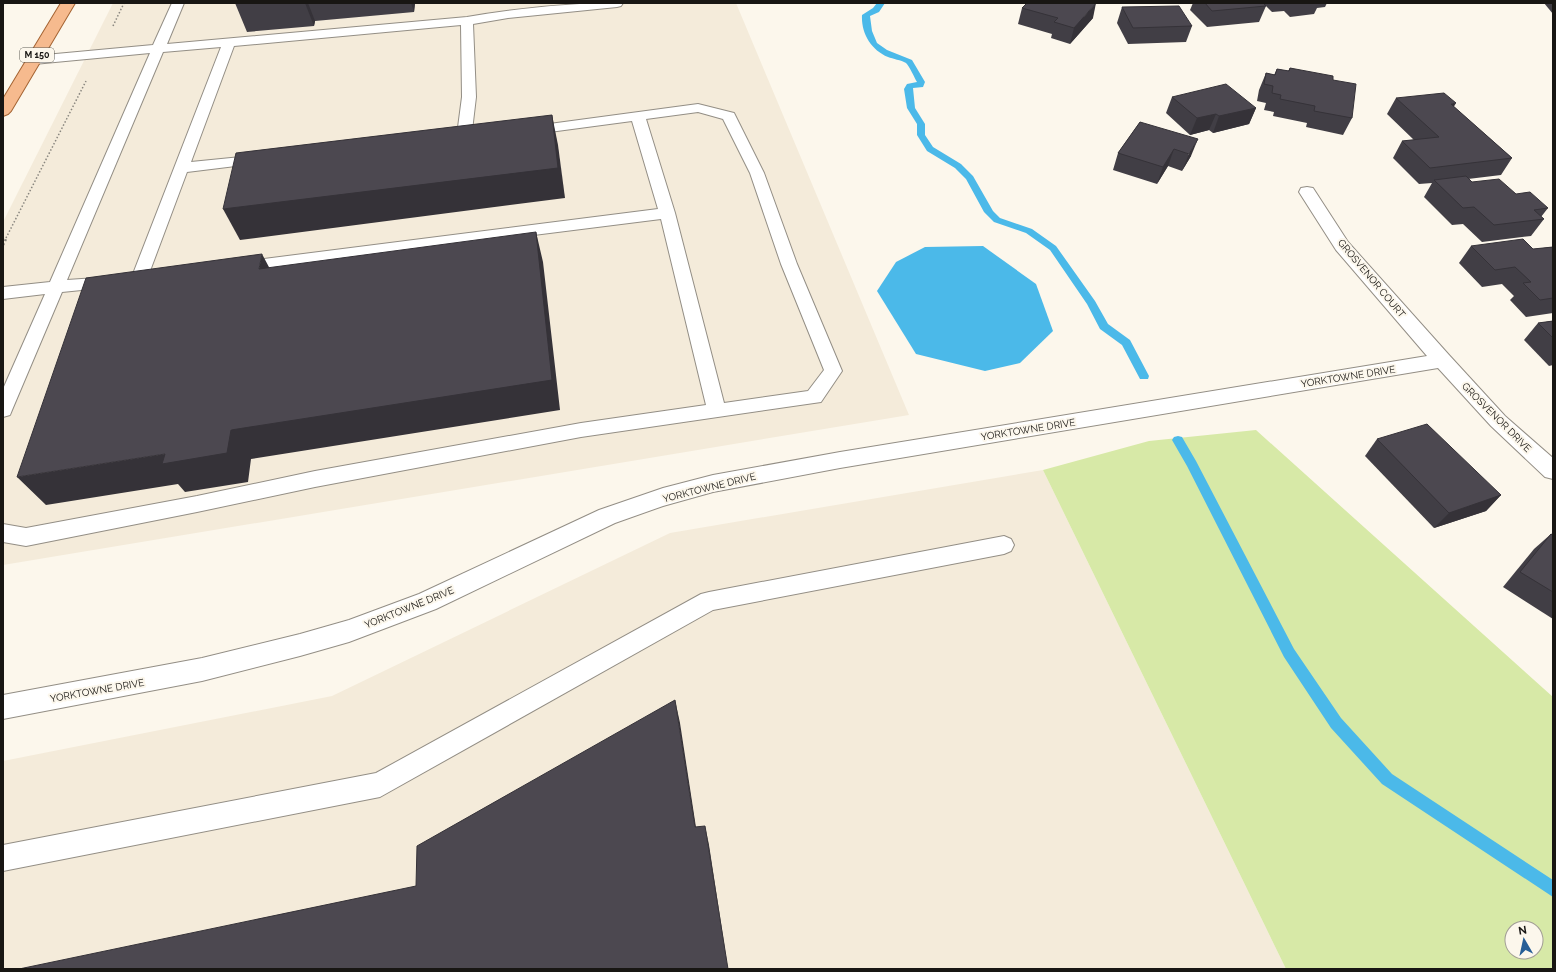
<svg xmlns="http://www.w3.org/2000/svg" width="1556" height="972" viewBox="0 0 1556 972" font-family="Raleway,sans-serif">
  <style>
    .built { fill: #f4ebda }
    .green { fill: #d7e9a7; fill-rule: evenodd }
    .water { fill: #4bb9e9 }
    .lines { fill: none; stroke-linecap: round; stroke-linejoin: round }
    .stream { fill: #4bb9e9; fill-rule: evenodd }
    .lane-casing { stroke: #938e85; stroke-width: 2 }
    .street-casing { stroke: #938e85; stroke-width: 2 }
    .primary-casing { stroke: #a46332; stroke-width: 2 }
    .path-far1 { stroke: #89867f; stroke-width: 1.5; stroke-dasharray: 1.5 2; stroke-linecap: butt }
    .path { stroke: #89867f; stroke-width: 2.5; stroke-dasharray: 2 2.5; stroke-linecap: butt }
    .lane { fill: #fff; fill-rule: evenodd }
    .street { fill: #fff; fill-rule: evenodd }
    .primary { fill: #f6ba8e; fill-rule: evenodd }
    .wall { fill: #413e45 }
    .shaded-wall { fill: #353238 }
    .building { fill: #4c4850; stroke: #353238 }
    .labels { text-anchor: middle; stroke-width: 4; stroke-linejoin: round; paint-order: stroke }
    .shield { fill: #fcf7ec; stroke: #5c5a54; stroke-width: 1 }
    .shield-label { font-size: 9px; font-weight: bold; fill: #181613 }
    .street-label { font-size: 10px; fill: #181613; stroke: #fcf7ec }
  </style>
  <rect width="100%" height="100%" fill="#fcf7ec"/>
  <g class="built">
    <path d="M 113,3 L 736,3 L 909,415 L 3,565 L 3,222 Z"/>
    <path d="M 1043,470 L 1286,969 L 3,969 L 3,761 L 332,696 L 670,533 Z"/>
  </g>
  <path class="green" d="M 1256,430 L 1553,697 L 1553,969 L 1286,969 L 1043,470 L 1149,441 ZM 1512,928 L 1536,928 L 1536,952 L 1512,952 Z"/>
  <path class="water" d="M 983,246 L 1036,284 L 1053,331 L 1020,363 L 985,371 L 916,354 L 877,291 L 896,262 L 925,247 Z"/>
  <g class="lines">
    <g class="stream">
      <path d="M 877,3 L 885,3 L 879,12 L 870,16 L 872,31 L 877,43 L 887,50 L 912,60 L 925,82 L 923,87 L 913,88 L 915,108 L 925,124 L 925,135 L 933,147 L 961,164 L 973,176 L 993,211 L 1000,218 L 1032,229 L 1056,246 L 1095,301 L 1108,324 L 1130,340 L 1149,376 L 1148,379 L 1140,379 L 1122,345 L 1100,329 L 1087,304 L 1050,250 L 1026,233 L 994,222 L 984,212 L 966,179 L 955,168 L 927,151 L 917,135 L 917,124 L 907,108 L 904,89 L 907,84 L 917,82 C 914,77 910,67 906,63 C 901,60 893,59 888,57 C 871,50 861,33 862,15 L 873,8 Z"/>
      <path d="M 1178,436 L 1182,437 L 1196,461 L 1294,649 L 1341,718 L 1392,774 L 1553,880 L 1553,897 L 1382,784 L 1331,728 L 1284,657 L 1187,466 L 1172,440 L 1174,437 Z"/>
    </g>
    <g class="lane-casing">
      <g id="lane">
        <path d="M 172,3 L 184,3 L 167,44 L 467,17 C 519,8 570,3 623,3 L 621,6 L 617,7 L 508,18 L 473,24 L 476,97 L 471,139 L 469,142 C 461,144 453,145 445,143 L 443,140 L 445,137 L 457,135 L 462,97 L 461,25 L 234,46 L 191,162 L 261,155 L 266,156 L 268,159 L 266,162 L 261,163 L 187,172 L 147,279 L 145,283 L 139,284 L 133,283 L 131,279 L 221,47 L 163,52 L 67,280 L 111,277 L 117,278 L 119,282 L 117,286 L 111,287 L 62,292 L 12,410 L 10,415 L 3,417 L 3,389 L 45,294 L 3,299 L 3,287 L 50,282 L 150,53 L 34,64 L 29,63 L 28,60 L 29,57 L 34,56 L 153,45 Z"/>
        <path d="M 698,104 L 734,113 L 764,173 L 797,264 L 842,371 L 821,402 L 581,437 L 315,487 L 197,512 L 26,546 L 3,542 L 3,524 L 26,528 L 197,496 L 315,471 L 581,423 L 706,405 L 661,219 L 240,272 L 234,271 L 232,267 L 234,263 L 240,262 L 658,209 L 632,121 L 527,135 L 522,134 L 520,131 L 522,128 L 527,127 ZM 698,112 L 723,119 L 750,173 L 781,264 L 824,370 L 808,391 L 724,403 L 675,213 L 646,119 Z"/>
        <path d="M 1004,536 L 1011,539 L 1014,545 L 1011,551 L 1004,554 L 713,610 L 380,797 L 3,871 L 3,845 L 376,773 L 701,594 L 709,592 Z"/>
      </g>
    </g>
    <g class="street-casing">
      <path id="street" d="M 1307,187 L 1313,188 L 1348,242 L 1449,355 L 1505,416 L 1553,458 L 1553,479 L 1545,477 L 1491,426 L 1438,368 L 840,468 L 713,492 L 663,506 L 615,523 L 436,609 L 349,642 L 300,656 L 202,681 L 3,719 L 3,695 L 202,658 L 300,634 L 349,620 L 419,594 L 599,510 L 663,488 L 713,475 L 840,452 L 1427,356 L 1336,250 L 1299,192 L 1301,188 Z"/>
    </g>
    <g class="primary-casing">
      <path id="primary" d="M 61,3 L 75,3 L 11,111 L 8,114 L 3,116 L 3,99 Z"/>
    </g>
    <g class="path-far1">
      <path d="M 3,5 L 4,3"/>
      <path d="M 113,26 L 124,3"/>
      <path d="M 6,238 L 86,81"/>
    </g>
    <path class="path" d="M 3,245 L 7,237"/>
    <use href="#lane" class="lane"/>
    <use href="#street" class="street"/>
    <use href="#primary" class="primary"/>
  </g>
  <g class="wall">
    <path d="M 235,3 L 415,3 L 414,12 L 315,21 L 314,26 L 247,32 Z"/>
    <path d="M 1193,3 L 1263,3 L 1266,6 L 1259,22 L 1207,27 L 1190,10 Z"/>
    <path d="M 1263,3 L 1327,3 L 1325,7 L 1317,8 L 1314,14 L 1290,17 L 1284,11 L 1272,12 Z"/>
    <path d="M 1544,3 L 1553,3 L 1553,14 Z"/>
    <path d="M 1122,7 L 1192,26 L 1186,42 L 1128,44 L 1117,23 Z"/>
    <path d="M 1022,8 L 1093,18 L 1070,44 L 1051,38 L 1052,34 L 1018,24 Z"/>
    <path d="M 1290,68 L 1333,80 L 1352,118 L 1343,135 L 1306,127 L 1307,123 L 1273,116 L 1274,112 L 1264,110 L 1266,103 L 1257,101 L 1259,90 L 1266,73 L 1274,75 L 1277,69 L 1288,71 Z"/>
    <path d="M 1172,97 L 1256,108 L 1249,124 L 1213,133 L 1209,130 L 1190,135 L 1166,113 Z"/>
    <path d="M 1396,98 L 1454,107 L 1512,158 L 1501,175 L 1468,179 L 1472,182 L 1516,194 L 1548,208 L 1541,217 L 1544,219 L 1531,236 L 1482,242 L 1463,224 L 1452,225 L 1424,197 L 1432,183 L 1419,184 L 1393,158 L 1402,141 L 1414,140 L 1387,114 Z"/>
    <path d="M 1140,122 L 1191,156 L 1182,171 L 1168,166 L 1157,184 L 1113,170 L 1118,153 Z"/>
    <path d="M 1471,246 L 1533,249 L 1553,247 L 1553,313 L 1526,317 L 1510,300 L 1514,296 L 1502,284 L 1482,287 L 1459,263 Z"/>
    <path d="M 1553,321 L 1553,365 L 1549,366 L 1524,340 L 1538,323 Z"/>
    <path d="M 1377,439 L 1501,495 L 1486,511 L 1434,528 L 1365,456 Z"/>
    <path d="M 1551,534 L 1553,535 L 1553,619 L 1503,587 L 1534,549 Z"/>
  </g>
  <g class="shaded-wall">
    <path d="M 305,3 L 308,3 L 315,21 L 314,26 Z"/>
    <path d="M 411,3 L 415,3 L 414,12 Z"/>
    <path d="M 1096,3 L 1093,18 L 1070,44 L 1074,28 Z"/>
    <path d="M 1456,103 L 1446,120 L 1451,104 Z"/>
    <path d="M 1256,108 L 1249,124 L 1213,133 L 1219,116 Z"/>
    <path d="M 1216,114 L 1209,130 L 1190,135 L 1197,118 Z"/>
    <path d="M 552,115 L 558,145 L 565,198 L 240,240 L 223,209 Z"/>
    <path d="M 1198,139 L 1191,156 L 1182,171 L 1189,154 Z"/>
    <path d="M 1174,149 L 1168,166 L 1157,184 L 1163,167 Z"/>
    <path d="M 536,232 L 543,262 L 560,410 L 251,459 L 248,482 L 185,492 L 178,484 L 46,505 L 17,477 L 165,454 L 231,430 Z"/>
    <path d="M 262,254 L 278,284 L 259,269 Z"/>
    <path d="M 1501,495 L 1486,511 L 1434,528 L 1449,513 Z"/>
    <path d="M 675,700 L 680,723 L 699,847 L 695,827 Z"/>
    <path d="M 705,826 L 709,845 L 728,969 Z"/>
  </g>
  <g class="building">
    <path d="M 1027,3 L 1096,3 L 1074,28 L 1054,22 L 1058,18 L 1022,8 Z"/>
    <path d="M 1205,3 L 1263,3 L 1266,6 L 1212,11 Z"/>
    <path d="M 1179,6 L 1192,26 L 1133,28 L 1122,7 Z"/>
    <path d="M 1290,68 L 1333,76 L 1333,80 L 1356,84 L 1352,118 L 1314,111 L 1315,106 L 1280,99 L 1281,95 L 1272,93 L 1273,86 L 1264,84 L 1266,73 L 1275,75 L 1277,69 L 1289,71 Z"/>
    <path d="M 1226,84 L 1256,108 L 1219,116 L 1216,114 L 1197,118 L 1172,97 Z"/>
    <path d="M 1444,93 L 1456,103 L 1451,104 L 1512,158 L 1430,168 L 1402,141 L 1439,137 L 1396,98 Z"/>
    <path d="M 552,115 L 558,168 L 223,209 L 236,153 Z"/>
    <path d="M 1140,122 L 1198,139 L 1189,154 L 1174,149 L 1163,167 L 1118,153 Z"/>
    <path d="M 1466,176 L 1472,182 L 1499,179 L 1516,194 L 1530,192 L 1548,208 L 1534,210 L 1544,219 L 1494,225 L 1474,207 L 1463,208 L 1434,180 Z"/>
    <path d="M 536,232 L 552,380 L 231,430 L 227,453 L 162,464 L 165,454 L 17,477 L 86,278 L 262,254 L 259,269 Z"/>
    <path d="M 1523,239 L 1533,249 L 1553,247 L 1553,298 L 1540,300 L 1523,283 L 1531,282 L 1515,267 L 1495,270 L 1471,246 Z"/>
    <path d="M 1553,321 L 1553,338 L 1538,323 Z"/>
    <path d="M 1427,424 L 1501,495 L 1449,513 L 1377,439 Z"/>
    <path d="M 1551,534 L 1553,535 L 1553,592 L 1520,572 Z"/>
    <path d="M 675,700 L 695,827 L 705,826 L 728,969 L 19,969 L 416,886 L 417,846 Z"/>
  </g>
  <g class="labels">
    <rect class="shield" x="20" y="48" width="34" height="14" rx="3"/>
    <g class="shield-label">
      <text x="37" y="58">M 150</text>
    </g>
    <g class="street-label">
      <text transform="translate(1372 278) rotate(50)" y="4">GROSVENOR COURT</text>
      <text transform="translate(1348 376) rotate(-9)" y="4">YORKTOWNE DRIVE</text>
      <text transform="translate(1497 417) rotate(45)" y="4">GROSVENOR DRIVE</text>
      <text transform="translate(1028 429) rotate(-9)" y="4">YORKTOWNE DRIVE</text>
      <text transform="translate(709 487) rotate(-14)" y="4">YORKTOWNE DRIVE</text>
      <text transform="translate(409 607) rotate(-22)" y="4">YORKTOWNE DRIVE</text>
      <text transform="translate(97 690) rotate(-10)" y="4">YORKTOWNE DRIVE</text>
    </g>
  </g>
  <rect width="1556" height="972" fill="none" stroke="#181613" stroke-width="8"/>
  <g transform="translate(1524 940) rotate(351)"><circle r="19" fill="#fcf7ec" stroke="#a19d95"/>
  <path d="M0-3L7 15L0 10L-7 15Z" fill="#265e96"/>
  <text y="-6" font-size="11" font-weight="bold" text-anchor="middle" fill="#181613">N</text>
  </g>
</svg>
